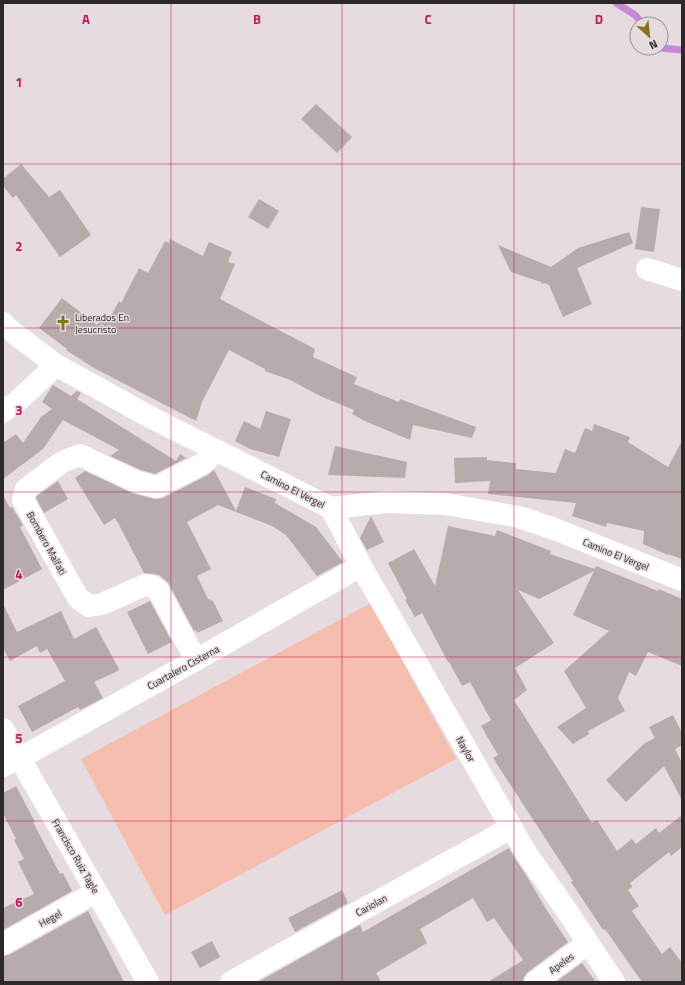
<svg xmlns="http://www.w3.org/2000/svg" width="685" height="985" viewBox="0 0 685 985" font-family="'Titillium Web',sans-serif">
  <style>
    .green { fill: #f6beae }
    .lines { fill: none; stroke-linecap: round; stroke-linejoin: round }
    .stream { stroke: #c689d7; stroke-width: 7 }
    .building { fill: #b7abab }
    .minor { stroke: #fff; stroke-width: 22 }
    .grid { fill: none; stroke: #c2185b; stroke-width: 1; stroke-opacity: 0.55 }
    .labels { text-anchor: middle; stroke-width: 3; stroke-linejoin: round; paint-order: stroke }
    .poi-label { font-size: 10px; fill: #2d292a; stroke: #e6dbde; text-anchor: start }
    .street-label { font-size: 10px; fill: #2d292a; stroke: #e6dbde }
    .grid-label { font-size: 13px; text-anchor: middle; font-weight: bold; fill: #c2185b; stroke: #e6dbde; stroke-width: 3; stroke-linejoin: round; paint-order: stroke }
  </style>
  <rect width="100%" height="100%" fill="#e6dbde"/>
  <path class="green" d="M 371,603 L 456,759 L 165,915 L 81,759 Z"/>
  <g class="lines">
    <g class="stream">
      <path d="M 616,3 L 635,15 L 643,24"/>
      <path d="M 661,48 L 682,50"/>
    </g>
  </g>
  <g class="building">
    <path d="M 316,104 L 352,137 L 337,153 L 301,119 Z"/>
    <path d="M 21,164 L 49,197 L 60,190 L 91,235 L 60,257 L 16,195 L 13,198 L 3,186 L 3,179 Z"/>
    <path d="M 259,199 L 279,211 L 268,229 L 248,217 Z"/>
    <path d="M 641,207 L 660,209 L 654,252 L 635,249 Z"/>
    <path d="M 629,232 L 633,243 L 577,268 L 592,304 L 563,317 L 549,285 L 544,283 L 542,284 L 541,282 L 511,272 L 498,245 L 551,267 L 578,248 Z"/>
    <path d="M 170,239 L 203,256 L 209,242 L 232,252 L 228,262 L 235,264 L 220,299 L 315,349 L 313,357 L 357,377 L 354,384 L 399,402 L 400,399 L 476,427 L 472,438 L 413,425 L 410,440 L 367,422 L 352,414 L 354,410 L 320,396 L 290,380 L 265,371 L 265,369 L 229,350 L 202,402 L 196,421 L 94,368 L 66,350 L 67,349 L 39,328 L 62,298 L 97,325 L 105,314 L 110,318 L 119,301 L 121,303 L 139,268 L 148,273 L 165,241 L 169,243 Z"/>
    <path d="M 53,385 L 71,396 L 77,391 L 81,393 L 77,399 L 176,461 L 180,454 L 186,458 L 155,474 L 141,470 L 110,456 L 119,450 L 63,420 L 43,449 L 3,479 L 3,443 L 16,434 L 23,443 L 41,417 L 52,409 L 42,402 Z"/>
    <path d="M 266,411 L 291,419 L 279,457 L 250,449 L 235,441 L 244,421 L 260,429 Z"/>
    <path d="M 594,424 L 630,437 L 628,442 L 668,467 L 682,441 L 682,559 L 668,554 L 668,555 L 643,544 L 644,531 L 607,523 L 606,527 L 572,516 L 576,503 L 488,494 L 490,481 L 455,483 L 454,458 L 487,457 L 487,460 L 516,463 L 516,469 L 556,473 L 565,449 L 575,453 L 585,428 L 592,431 Z"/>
    <path d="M 335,446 L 407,462 L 405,478 L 328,475 Z"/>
    <path d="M 214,470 L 236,511 L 245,487 L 276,499 L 275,503 L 316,527 L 343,562 L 317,576 L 286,535 L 272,526 L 218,505 L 187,522 L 211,569 L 197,576 L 208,599 L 213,601 L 223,621 L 197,633 L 196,630 L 194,631 L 169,584 L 165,580 L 159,575 L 154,574 L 144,573 L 117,521 L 117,522 L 115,518 L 104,525 L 75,478 L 85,471 L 132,493 L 154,499 L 163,498 L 208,475 Z"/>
    <path d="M 58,481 L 68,499 L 44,513 L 36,498 L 37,496 Z"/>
    <path d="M 3,495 L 10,508 L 12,507 L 23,525 L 20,527 L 42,569 L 3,590 Z"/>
    <path d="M 371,516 L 384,542 L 367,550 L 360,538 Z"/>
    <path d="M 448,526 L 495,536 L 497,530 L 551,551 L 550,554 L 595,569 L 596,566 L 658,591 L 659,589 L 682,599 L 682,666 L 648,652 L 636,676 L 629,672 L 618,698 L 625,711 L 588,731 L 589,734 L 573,744 L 557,727 L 586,708 L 564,671 L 609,631 L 573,615 L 594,571 L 539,599 L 518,590 L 554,643 L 515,668 L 527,690 L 514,700 L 592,823 L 597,820 L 617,851 L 632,839 L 636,844 L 656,828 L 659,833 L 682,815 L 682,847 L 671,856 L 669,852 L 630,883 L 632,887 L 628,890 L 639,906 L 632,911 L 662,954 L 670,947 L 682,963 L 682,982 L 642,982 L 605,929 L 603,930 L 571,882 L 573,881 L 493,758 L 498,755 L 481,726 L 491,720 L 470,682 L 462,686 L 449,662 L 448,662 L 422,613 L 415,617 L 405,600 L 407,599 L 388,563 L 414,549 L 435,586 Z"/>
    <path d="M 150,601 L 172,642 L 148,654 L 127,612 Z"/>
    <path d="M 3,604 L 17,632 L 61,611 L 74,639 L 96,627 L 119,669 L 118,671 L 94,682 L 103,698 L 80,710 L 78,707 L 32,732 L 18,706 L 65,681 L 47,649 L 40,653 L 37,646 L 10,661 L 3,648 Z"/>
    <path d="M 673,715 L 682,733 L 682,745 L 675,749 L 682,763 L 682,800 L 664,766 L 626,802 L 606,780 L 645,743 L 655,738 L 649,727 Z"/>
    <path d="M 16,786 L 35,822 L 33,822 L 60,874 L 63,873 L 72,891 L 3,930 L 3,908 L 34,894 L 18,862 L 24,859 L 14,840 L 16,839 L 3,813 L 3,793 Z"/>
    <path d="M 509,848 L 516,860 L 526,875 L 546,909 L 568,942 L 528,972 L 524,977 L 523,982 L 488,982 L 523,960 L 494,918 L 487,922 L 473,898 L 420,929 L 427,943 L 376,973 L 381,982 L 258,982 L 360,925 L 363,932 Z"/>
    <path d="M 342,890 L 348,903 L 295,932 L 288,918 Z"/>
    <path d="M 88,911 L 124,982 L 3,982 L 3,956 L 9,955 Z"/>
    <path d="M 212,941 L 220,957 L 200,968 L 191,952 Z"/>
    <path d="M 582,963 L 596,982 L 556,982 Z"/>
  </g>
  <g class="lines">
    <g class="minor">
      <path d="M 647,269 L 682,280"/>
      <path d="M 3,323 L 10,330 L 56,365 L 152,418 L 331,508 L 387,502 L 445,504 L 519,517 L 552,528 L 682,580"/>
      <path d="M 3,412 L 18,401 L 56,365"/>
      <path d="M 331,508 L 361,566 L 526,853 L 563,905 L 614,982"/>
      <path d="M 196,660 L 158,590 L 152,586 L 145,585 L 102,604 L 89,606 L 78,598 L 23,500 L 26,489 L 62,462 L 80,455 L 137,482 L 157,487 L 202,464 L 217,451"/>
      <path d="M 3,729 L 148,982"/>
      <path d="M 3,766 L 20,758 L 196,660 L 361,566"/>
      <path d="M 3,944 L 96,892"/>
      <path d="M 231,982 L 511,828"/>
      <path d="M 535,982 L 588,943"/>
    </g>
  </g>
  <path class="grid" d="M 171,3 L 171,982M 342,3 L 342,982M 514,3 L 514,982M 3,164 L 682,164M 3,328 L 682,328M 3,492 L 682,492M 3,657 L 682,657M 3,821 L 682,821"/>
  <defs>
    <g id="church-bare" transform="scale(1.2)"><path d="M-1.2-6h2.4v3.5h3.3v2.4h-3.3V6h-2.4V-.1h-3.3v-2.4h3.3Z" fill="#887416" stroke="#e6dbde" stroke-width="2.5" paint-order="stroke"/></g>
  </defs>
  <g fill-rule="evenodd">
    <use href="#church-bare" x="63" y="323"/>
  </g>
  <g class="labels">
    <g class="poi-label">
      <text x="75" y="321">Liberados En<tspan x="75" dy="12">Jesucristo</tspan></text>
    </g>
    <g class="street-label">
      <text transform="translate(293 489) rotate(27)" y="4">Camino El Vergel</text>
      <text transform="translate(47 543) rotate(61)" y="4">Bombero Malfati</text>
      <text transform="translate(616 554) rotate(22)" y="4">Camino El Vergel</text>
      <text transform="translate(183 667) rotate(-29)" y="4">Cuartalero Cisterna</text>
      <text transform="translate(466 749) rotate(60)" y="4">Naylor</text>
      <text transform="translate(76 856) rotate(60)" y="4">Francisco Ruiz Tagle</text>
      <text transform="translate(371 905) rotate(-29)" y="4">Cariolan</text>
      <text transform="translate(50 918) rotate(-29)" y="4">Hegel</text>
      <text transform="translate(561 963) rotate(-36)" y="4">Apeles</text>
    </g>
  </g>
  <g class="grid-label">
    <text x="86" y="24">A</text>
    <text x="257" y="24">B</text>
    <text x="428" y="24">C</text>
    <text x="599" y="24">D</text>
    <text x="19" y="87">1</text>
    <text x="19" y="251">2</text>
    <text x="19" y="415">3</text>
    <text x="19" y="579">4</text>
    <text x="19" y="743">5</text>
    <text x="19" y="907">6</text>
  </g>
  <rect width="685" height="985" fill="none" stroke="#2d292a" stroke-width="8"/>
  <g transform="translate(649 36) rotate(153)"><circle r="19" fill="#e6dbde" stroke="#9c9496"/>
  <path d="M0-3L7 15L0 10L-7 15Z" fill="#887416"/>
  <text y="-6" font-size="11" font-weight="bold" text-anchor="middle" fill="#2d292a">N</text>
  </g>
</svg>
